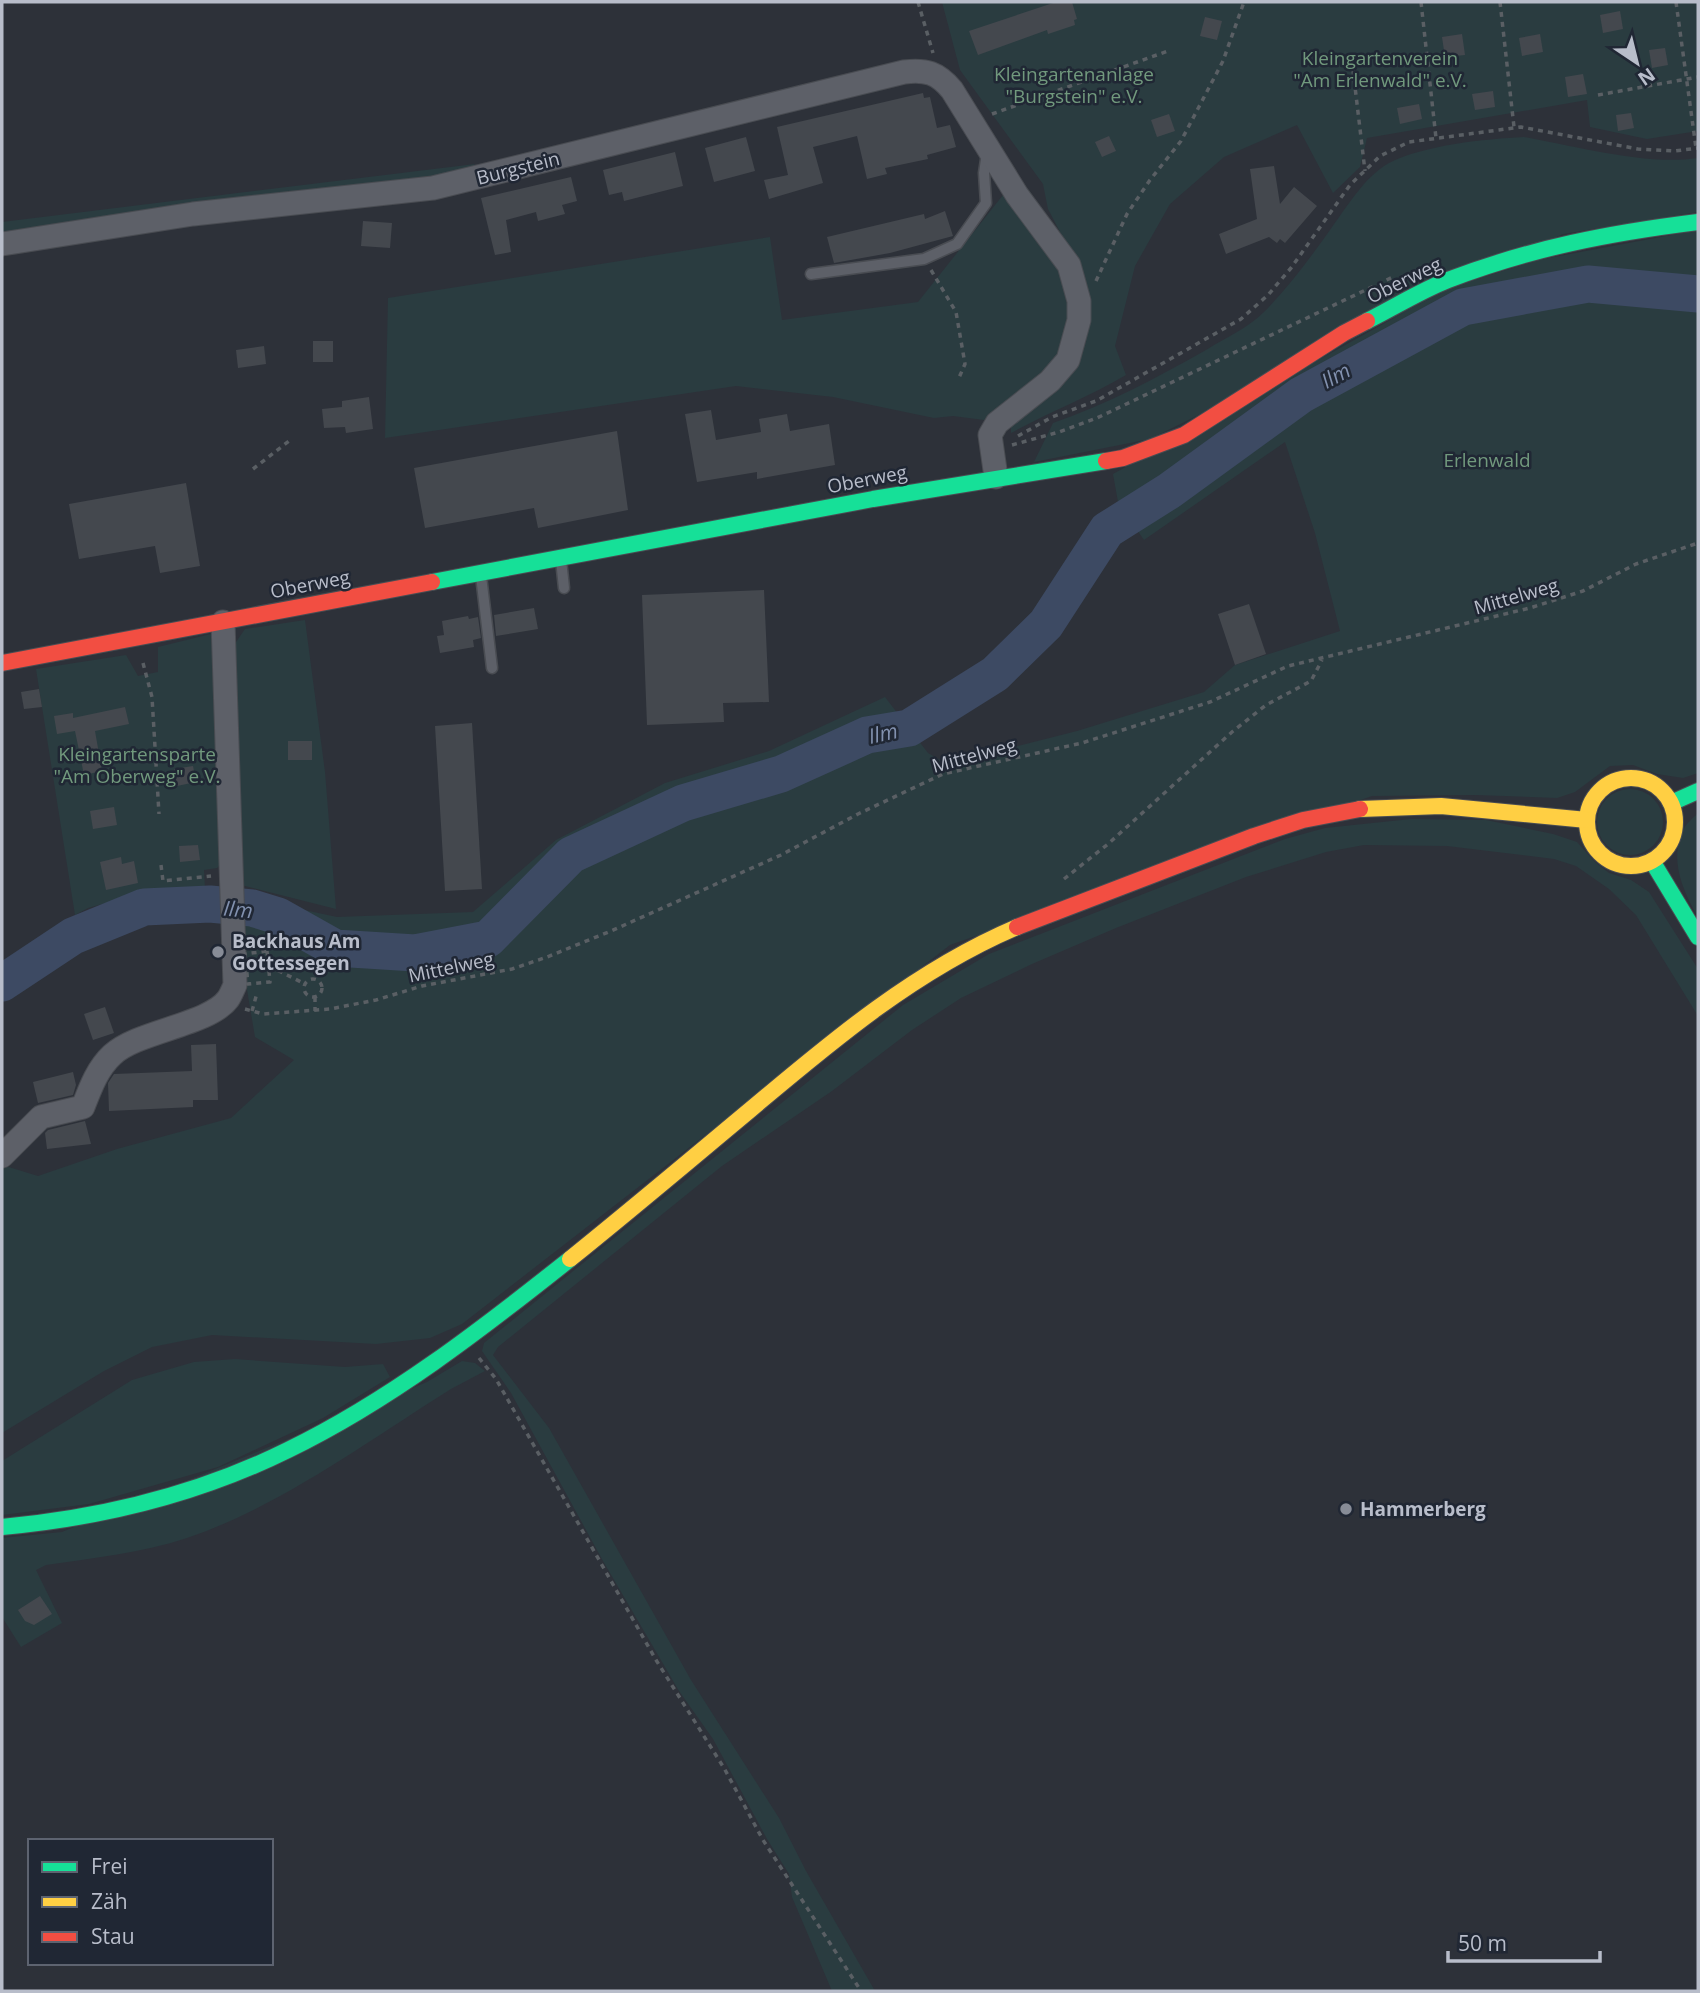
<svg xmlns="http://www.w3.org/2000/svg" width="1700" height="1993" viewBox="0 0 1700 1993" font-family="'Open Sans',sans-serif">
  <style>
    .green { fill: #2a3c40 }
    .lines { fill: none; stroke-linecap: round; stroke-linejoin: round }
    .river { stroke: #3d4a63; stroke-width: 37 }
    .building { fill: #44484e }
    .lane-casing { stroke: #494c52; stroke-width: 13 }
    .street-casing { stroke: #494c52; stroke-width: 25 }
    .fast-casing { stroke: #494c52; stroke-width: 18 }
    .slow-casing { stroke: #494c52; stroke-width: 18 }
    .jam-casing { stroke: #494c52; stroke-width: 18 }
    .path { stroke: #5a5f64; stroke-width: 3.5; stroke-dasharray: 5 5; stroke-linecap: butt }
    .lane { stroke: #5d6068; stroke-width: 10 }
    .street { stroke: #5d6068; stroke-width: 23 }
    .fast { stroke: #16e098; stroke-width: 16 }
    .slow { stroke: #ffcf43; stroke-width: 16 }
    .jam { stroke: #f24e42; stroke-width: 16 }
    .poi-dot { fill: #878c97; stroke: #202734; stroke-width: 2.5 }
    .labels { text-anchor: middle; stroke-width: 5; stroke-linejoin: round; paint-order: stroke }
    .park-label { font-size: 19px; fill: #71997d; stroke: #202734 }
    .street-label { font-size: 19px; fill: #b8bdca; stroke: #202734 }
    .poi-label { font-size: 19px; font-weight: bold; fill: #b8bdca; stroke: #202734; text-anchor: start }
    .water-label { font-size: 21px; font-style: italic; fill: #8291af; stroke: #202734 }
  </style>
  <rect width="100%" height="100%" fill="#2d3139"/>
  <g class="green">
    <path d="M 942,2 L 1698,2 L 1698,131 L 1647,139 L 1590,127 L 1587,100 L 1367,138 L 1360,167 L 1333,193 L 1297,125 L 1224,157 L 1170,204 L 1135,266 L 1115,346 L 1126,375 C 1089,397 1049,412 1011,433 L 1011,422 L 1073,367 L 1086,342 L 1087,301 L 1079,268 L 1048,209 L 1043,184 L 960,70 Z"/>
    <path d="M 1524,137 C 1576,146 1646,166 1698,158 L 1698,212 L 1563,234 L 1150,439 L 1034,462 L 1053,423 C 1108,404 1156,378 1206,350 C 1225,338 1248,328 1264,312 C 1288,288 1310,258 1330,230 C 1347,207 1364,177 1389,163 C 1424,145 1485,139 1524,137 Z"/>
    <path d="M 475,164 L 463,177 L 2,236 L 2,222 Z"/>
    <path d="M 1007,190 L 1066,280 L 1070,338 L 1052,370 L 984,420 L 953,416 L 934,418 L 833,397 L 736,386 L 385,438 L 388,298 L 770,237 L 782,320 L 918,302 Z"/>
    <path d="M 1698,230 L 1698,773 L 1683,778 L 1657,774 L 1633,765 L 1610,766 L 1575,792 L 1557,798 L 1476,795 L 1372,796 L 950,945 L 462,1324 L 430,1338 L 376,1344 L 212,1335 L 152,1347 L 104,1371 L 2,1433 L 2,1165 L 38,1176 L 117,1149 L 231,1118 L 294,1060 L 255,1037 L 241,954 L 241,916 L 247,918 L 244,897 L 337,917 L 473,912 L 556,840 L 665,783 L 769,751 L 885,697 L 928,753 L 947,764 L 1077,731 L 1204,692 L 1235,665 L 1340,631 L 1315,533 L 1285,442 L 1144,540 L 1118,502 L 1113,474 L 1448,288 L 1538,260 Z"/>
    <path d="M 305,620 L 325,772 L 336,909 L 241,885 L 232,648 L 245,629 Z"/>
    <path d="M 211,634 L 217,641 L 222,863 L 217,868 L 204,870 L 205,889 L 156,889 L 88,908 L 75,915 L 36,669 L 126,655 L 138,676 L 158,672 L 158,647 Z"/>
    <circle cx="1630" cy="822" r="33"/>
    <path d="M 1698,813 L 1698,917 C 1683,891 1669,860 1683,830 C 1686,824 1693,818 1698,813 Z"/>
    <path d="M 1411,819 L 1486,820 L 1553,834 L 1577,842 L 1595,862 L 1609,873 L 1631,880 L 1649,892 L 1698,969 L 1698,1016 L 1636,915 L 1609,889 L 1576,866 L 1554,859 L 1447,846 L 1364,845 L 1326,852 L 1246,877 L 1116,928 L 1032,964 L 961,998 L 912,1030 L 832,1091 L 722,1166 L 498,1347 L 493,1355 L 549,1428 L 691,1680 L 779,1818 L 806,1871 L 875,1991 L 832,1991 L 792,1897 L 789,1874 L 767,1839 L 713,1739 L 679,1691 L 603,1561 L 511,1393 L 482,1351 L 484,1343 L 903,1005 L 989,954 L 1285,839 L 1325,828 Z"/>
    <path d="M 235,1359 L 345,1367 L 383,1364 L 390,1377 L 323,1418 L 218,1467 L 89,1504 L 2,1515 L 2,1461 L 132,1380 L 194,1362 Z"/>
    <path d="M 462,1361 L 475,1363 L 485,1371 L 451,1389 C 368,1441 281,1506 187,1538 C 142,1553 93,1558 46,1565 L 36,1570 L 62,1623 L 21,1647 L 2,1617 L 2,1538 L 62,1532 L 427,1382 Z"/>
  </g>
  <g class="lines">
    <path class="river" d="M 2,983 L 73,936 L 144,907 L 210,904 L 252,908 L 278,916 L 335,948 L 415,953 L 488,939 L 571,855 L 683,803 L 781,774 L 867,735 L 909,728 L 995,674 L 1046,624 L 1107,530 L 1169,491 L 1301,395 L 1463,307 L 1588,284 L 1698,294"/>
  </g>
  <g class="building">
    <path d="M 1056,2 L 1072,2 L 1077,19 L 1074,20 L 1075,25 L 1048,34 L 1047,30 L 978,55 L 969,31 Z"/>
    <path d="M 1620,11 L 1623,29 L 1603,33 L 1600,15 Z"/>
    <path d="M 1205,17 L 1222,21 L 1217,40 L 1200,36 Z"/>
    <path d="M 1462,34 L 1465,55 L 1445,57 L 1442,37 Z"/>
    <path d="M 1540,34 L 1543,52 L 1522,56 L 1519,38 Z"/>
    <path d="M 1665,48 L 1668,65 L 1652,68 L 1649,50 Z"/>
    <path d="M 1583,74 L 1587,94 L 1568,97 L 1565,77 Z"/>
    <path d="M 1493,91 L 1495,107 L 1475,110 L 1472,94 Z"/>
    <path d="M 923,93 L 924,98 L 930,97 L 937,128 L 950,125 L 956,147 L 927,155 L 928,159 L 885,168 L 887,174 L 867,179 L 857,136 L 813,147 L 823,183 L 769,199 L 764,180 L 788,175 L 777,127 Z"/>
    <path d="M 1419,104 L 1422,119 L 1400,124 L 1397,108 Z"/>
    <path d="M 1631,113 L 1634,128 L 1618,131 L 1616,115 Z"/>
    <path d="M 1169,114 L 1175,131 L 1157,137 L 1151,120 Z"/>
    <path d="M 1109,136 L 1116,151 L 1102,157 L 1095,142 Z"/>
    <path d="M 746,137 L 755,171 L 714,182 L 705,148 Z"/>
    <path d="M 675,152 L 683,186 L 624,201 L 622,192 L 609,195 L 603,170 Z"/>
    <path d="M 1274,166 L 1280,204 L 1294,187 L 1317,206 L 1285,243 L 1280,239 L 1277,243 L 1269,237 L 1226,254 L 1219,234 L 1257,219 L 1250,169 Z"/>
    <path d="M 571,177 L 577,201 L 562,205 L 565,214 L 538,221 L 536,212 L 506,220 L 511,252 L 495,255 L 481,198 Z"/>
    <path d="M 945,211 L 953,236 L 890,253 L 834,263 L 827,237 L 924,214 L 925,219 Z"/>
    <path d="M 363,221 L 392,223 L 390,248 L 361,246 Z"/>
    <rect x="313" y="341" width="20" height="21"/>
    <path d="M 264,346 L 266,364 L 238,368 L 236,350 Z"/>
    <path d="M 369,397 L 373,429 L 346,433 L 345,427 L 324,428 L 322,409 L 342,407 L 342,401 Z"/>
    <path d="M 711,410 L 716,440 L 761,432 L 759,419 L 787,414 L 790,431 L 829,424 L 835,465 L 757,479 L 757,472 L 697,482 L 685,414 Z"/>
    <path d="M 617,431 L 628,510 L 538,528 L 534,508 L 425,528 L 414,468 Z"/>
    <path d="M 186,483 L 200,566 L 160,573 L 155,546 L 79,559 L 69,504 Z"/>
    <path d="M 764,590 L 769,702 L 723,703 L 724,722 L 647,725 L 642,595 Z"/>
    <path d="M 1249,604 L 1266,654 L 1235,665 L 1218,614 Z"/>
    <path d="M 534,608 L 538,629 L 496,636 L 494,615 Z"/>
    <path d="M 468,616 L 469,619 L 478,617 L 481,638 L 473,640 L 474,647 L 440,653 L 437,636 L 444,635 L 442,621 Z"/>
    <path d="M 39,689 L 42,707 L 24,709 L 21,692 Z"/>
    <path d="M 125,707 L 129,724 L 95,731 L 102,771 L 84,775 L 75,731 L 57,734 L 54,716 L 73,713 L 73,718 Z"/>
    <path d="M 472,723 L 482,889 L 445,891 L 435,726 Z"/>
    <rect x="288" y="741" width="24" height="19"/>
    <path d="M 193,766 L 196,782 L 177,786 L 174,769 Z"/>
    <path d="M 114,807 L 117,825 L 93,829 L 90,811 Z"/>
    <path d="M 198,845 L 200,860 L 180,862 L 179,846 Z"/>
    <path d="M 121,857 L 122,864 L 134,861 L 138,883 L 106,890 L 100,862 Z"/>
    <path d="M 105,1007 L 114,1033 L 93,1040 L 84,1014 Z"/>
    <path d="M 216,1044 L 218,1100 L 193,1100 L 193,1107 L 109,1111 L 108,1083 L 114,1074 L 192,1071 L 191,1045 Z"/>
    <path d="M 73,1072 L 76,1085 L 73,1095 L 38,1103 L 33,1082 Z"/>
    <path d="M 85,1121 L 91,1144 L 47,1149 L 45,1133 L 48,1130 Z"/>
    <path d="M 40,1596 L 52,1614 L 34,1625 L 25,1621 L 18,1610 Z"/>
  </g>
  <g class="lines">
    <g class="lane-casing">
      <g id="lane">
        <path d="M 811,274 L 924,259 L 957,244 L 986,203 L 984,173 L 987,153"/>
        <path d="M 561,560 L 564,588"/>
        <path d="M 481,576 L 492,668"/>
      </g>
    </g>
    <g class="street-casing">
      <g id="street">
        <path d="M 2,244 L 193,214 L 433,188 L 904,72 C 926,69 938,73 952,90 L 1017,195 L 1069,265 L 1079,301 L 1079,320 L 1068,360 L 1050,381 L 997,423 L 990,435 L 996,477"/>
        <path d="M 2,1156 L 41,1117 L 83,1107 C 90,1089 97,1069 112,1055 C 137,1031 209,1025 228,999 C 231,995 233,989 235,985 L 223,622"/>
      </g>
    </g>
    <g class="fast-casing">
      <g id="fast">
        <path d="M 1367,321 C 1393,308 1420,291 1448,280 C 1532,248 1609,233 1698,222"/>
        <path d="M 432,582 L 873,499 L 1106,461"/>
        <path d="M 1671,803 L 1698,791"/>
        <path d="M 1652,861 L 1698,937"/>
        <path d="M 2,1527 C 101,1518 199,1494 288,1450 C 389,1401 482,1329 570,1259"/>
      </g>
    </g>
    <g class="slow-casing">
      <g id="slow">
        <circle cx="1631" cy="822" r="44"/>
        <path d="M 1360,809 L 1441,806 L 1587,820"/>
        <path d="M 570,1259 C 631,1210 690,1160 750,1110 C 833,1040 916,970 1017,927"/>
      </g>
    </g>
    <g class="jam-casing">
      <g id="jam">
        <path d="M 1106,461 L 1123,458 L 1184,435 L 1344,333 L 1367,321"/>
        <path d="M 2,663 L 432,582"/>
        <path d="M 1017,927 L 1254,836 L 1303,820 L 1360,809"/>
      </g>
    </g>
    <g class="path">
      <path d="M 918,2 L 933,53"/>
      <path d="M 1421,2 L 1436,138"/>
      <path d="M 1500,2 L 1514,127"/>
      <path d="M 1676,2 L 1696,148"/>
      <path d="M 1353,70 L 1365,171"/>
      <path d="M 1598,95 L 1698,77"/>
      <path d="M 992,114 L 1168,51"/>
      <path d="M 931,270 L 956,312 L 965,364 L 958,380"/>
      <path d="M 1096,281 L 1127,214 L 1150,180 L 1181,141 L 1223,61 L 1244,2"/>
      <path d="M 1018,436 L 1052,417 L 1096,401 L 1241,319 L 1268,295 L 1291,268 L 1350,185 L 1380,156 L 1409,142 L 1521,127 L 1638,149 L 1675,151 L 1698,148"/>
      <path d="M 1012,445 L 1059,432 L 1097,418 L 1395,276"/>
      <path d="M 253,469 L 289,441"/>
      <path d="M 143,663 L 152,697 L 159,814"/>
      <path d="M 161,865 L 163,881 L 211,876"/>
      <path d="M 1064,879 L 1108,844 L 1232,732 L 1266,705 L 1311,681 L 1322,660"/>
      <path d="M 267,951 L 270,982 L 248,984 L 245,954 Z"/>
      <path d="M 269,966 L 305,984"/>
      <circle cx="313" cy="988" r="9"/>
      <path d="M 315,997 L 315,1011"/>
      <path d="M 245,1009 L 263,1014 L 330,1009 L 376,1000 L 422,986 L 512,969 L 547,957 L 611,931 L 781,855 L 858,814 L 943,774 L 1082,743 L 1210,702 L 1288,666 L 1530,608 L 1583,591 L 1636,564 L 1698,543"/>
      <path d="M 252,1011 L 257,993"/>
      <path d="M 479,1358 L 496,1379 L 656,1660 L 724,1768 L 763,1840 L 861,1991"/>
    </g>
    <use href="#lane" class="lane"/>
    <use href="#street" class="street"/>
    <use href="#fast" class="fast"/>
    <use href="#slow" class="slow"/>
    <use href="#jam" class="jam"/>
  </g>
  <g class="poi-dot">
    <circle cx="218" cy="952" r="7"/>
    <circle cx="1346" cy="1509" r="7"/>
  </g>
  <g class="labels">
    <g class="park-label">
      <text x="1380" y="65">Kleingartenverein<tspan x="1380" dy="22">"Am Erlenwald" e.V.</tspan></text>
      <text x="1074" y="81">Kleingartenanlage<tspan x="1074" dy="22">"Burgstein" e.V.</tspan></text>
      <text x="1487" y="467">Erlenwald</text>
      <text x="137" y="761">Kleingartensparte<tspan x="137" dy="22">"Am Oberweg" e.V.</tspan></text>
    </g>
    <g class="street-label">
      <text transform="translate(518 168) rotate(-14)" y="7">Burgstein</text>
      <text transform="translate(1404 280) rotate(-26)" y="7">Oberweg</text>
      <text transform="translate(867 479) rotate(-11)" y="7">Oberweg</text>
      <text transform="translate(310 584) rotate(-11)" y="7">Oberweg</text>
      <text transform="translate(1516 596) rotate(-16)" y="7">Mittelweg</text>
      <text transform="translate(974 755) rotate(-15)" y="7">Mittelweg</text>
      <text transform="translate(451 967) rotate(-12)" y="7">Mittelweg</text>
    </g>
    <g class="poi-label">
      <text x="232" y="948">Backhaus Am<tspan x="232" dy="22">Gottessegen</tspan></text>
      <text x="1360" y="1516">Hammerberg</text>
    </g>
    <g class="water-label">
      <text transform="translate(1336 376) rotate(-29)" y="7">Ilm</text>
      <text transform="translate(883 734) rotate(-12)" y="7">Ilm</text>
      <text transform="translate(238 910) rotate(6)" y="7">Ilm</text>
    </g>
  </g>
  <rect width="1700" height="1993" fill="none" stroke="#b8bdca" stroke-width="7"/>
  <rect x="28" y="1839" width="245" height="126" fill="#202734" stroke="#5d6370" stroke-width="2"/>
  <rect x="42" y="1862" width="35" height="10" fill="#16e098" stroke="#5d6370" stroke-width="2"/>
  <text x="91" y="1874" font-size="21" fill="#b8bdca">Frei</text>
  <rect x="42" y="1897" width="35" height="10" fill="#ffcf43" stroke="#5d6370" stroke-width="2"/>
  <text x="91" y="1909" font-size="21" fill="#b8bdca">Zäh</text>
  <rect x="42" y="1932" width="35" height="10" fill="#f24e42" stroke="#5d6370" stroke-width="2"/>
  <text x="91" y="1944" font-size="21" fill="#b8bdca">Stau</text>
  <g transform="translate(1637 63) rotate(145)" stroke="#202734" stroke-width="5" paint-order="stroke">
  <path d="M0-5L12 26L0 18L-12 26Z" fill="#b8bdca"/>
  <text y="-10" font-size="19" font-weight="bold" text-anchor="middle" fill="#b8bdca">N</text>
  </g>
  <path d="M1448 1951v10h152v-10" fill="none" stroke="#b8bdca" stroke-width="3.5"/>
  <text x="1458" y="1951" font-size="21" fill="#b8bdca" stroke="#202734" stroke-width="5" paint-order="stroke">50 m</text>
</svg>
